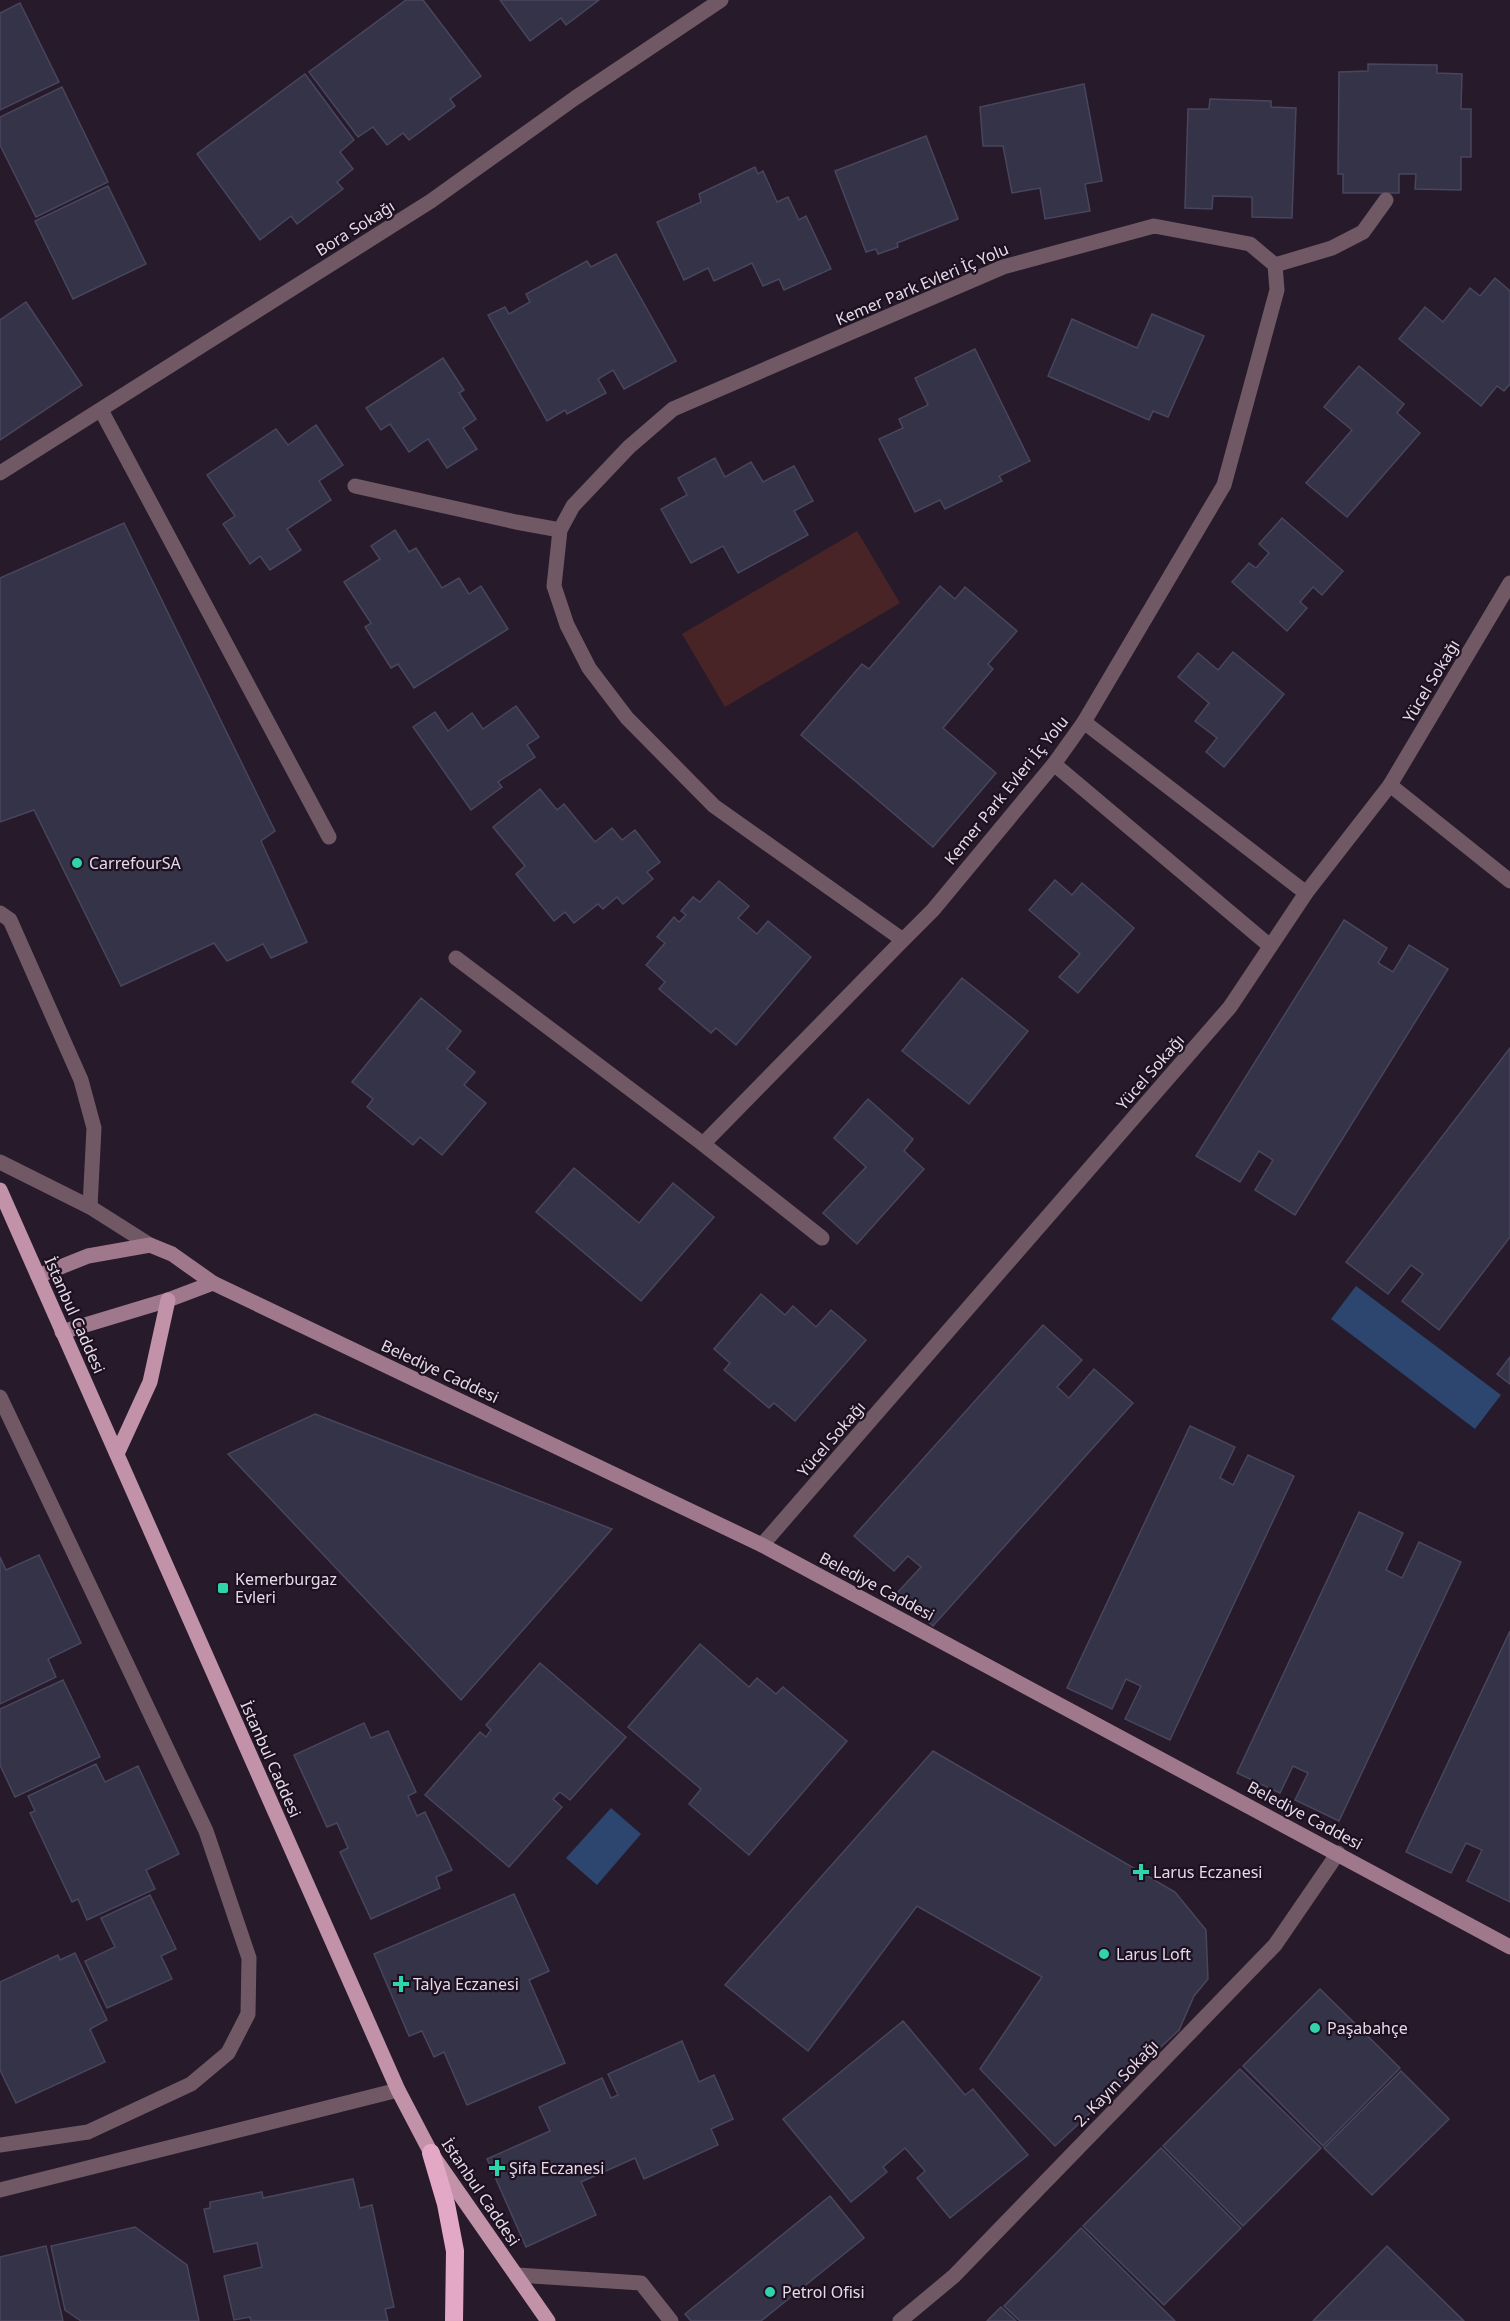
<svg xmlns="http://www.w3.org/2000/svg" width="1510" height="2321" viewBox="0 0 1510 2321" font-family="'Noto Sans',sans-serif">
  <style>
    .green { fill: #492426 }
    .water { fill: #2c4670 }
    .building { fill: #353348; stroke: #48465d; stroke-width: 1.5 }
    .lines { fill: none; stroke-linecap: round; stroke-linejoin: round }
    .lane { stroke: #705964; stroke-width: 15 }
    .street { stroke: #705964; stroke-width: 15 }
    .secondary { stroke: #9f798b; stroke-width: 15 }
    .primary { stroke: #c292a9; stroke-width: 15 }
    .highway { stroke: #e3a8c5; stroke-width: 18 }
    .poi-dot { fill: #2fd4aa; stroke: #1d1021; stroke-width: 2 }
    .labels { text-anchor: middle; stroke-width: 4.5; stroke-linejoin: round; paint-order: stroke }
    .street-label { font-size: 16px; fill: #e5dbe7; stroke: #1d1021 }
    .poi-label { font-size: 16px; fill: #e5dbe7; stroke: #1d1021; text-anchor: start }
  </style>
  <rect width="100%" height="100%" fill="#271a2b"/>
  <path class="green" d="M 857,531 L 900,603 L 725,707 L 682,634 Z"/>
  <g class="water">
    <path d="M 1356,1286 L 1501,1395 L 1475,1429 L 1331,1319 Z"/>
    <path d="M 611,1808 L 641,1834 L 597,1885 L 566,1858 Z"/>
  </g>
  <g class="building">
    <path d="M 406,0 L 423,0 L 481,76 L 450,99 L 455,106 L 409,140 L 403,133 L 387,145 L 373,127 L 358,137 L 309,72 Z"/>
    <path d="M 500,0 L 599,0 L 566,25 L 561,18 L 530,41 Z"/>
    <path d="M 20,3 L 59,82 L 0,110 L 0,13 Z"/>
    <path d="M 1368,64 L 1437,65 L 1437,73 L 1462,74 L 1461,109 L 1471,109 L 1471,157 L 1461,157 L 1461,190 L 1415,189 L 1416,174 L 1399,174 L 1399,193 L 1343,193 L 1343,174 L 1338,174 L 1339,72 L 1368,71 Z"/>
    <path d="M 305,74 L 354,140 L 340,152 L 353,169 L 337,182 L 343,189 L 297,224 L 291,216 L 260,240 L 197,154 Z"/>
    <path d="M 1084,84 L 1102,181 L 1085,184 L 1090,211 L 1045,219 L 1040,188 L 1012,193 L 1003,146 L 983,146 L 980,107 Z"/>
    <path d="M 62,87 L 108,182 L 36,217 L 0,145 L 0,117 Z"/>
    <path d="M 1210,99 L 1271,101 L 1271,107 L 1296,108 L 1292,218 L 1252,217 L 1252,197 L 1213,196 L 1212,209 L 1185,208 L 1188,109 L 1209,109 Z"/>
    <path d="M 926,136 L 958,219 L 897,243 L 898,247 L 878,254 L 876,249 L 866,252 L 835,171 Z"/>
    <path d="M 755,167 L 758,174 L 763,171 L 777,202 L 788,197 L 799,220 L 806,216 L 831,269 L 784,290 L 779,279 L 763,286 L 752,263 L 714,281 L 708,268 L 684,280 L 657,222 L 701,202 L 699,194 Z"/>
    <path d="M 108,186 L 146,264 L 73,299 L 35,221 Z"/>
    <path d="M 616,254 L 676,361 L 624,389 L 613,370 L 598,379 L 606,393 L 567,414 L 565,410 L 547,421 L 488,315 L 505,307 L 509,314 L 530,302 L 526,294 L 587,261 L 591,267 Z"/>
    <path d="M 1495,278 L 1510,291 L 1510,384 L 1504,391 L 1497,386 L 1481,406 L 1399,339 L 1425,307 L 1443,322 L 1470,288 L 1480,296 Z"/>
    <path d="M 26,302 L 82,385 L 0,440 L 0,320 Z"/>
    <path d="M 1152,314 L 1204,336 L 1168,417 L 1153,411 L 1149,420 L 1048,376 L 1072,319 L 1137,348 Z"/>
    <path d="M 975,349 L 1030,461 L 999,476 L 1002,481 L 945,509 L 940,500 L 915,512 L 879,439 L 903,428 L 899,419 L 928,405 L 915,378 Z"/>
    <path d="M 443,358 L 464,390 L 459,393 L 476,419 L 463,428 L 477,449 L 447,468 L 428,439 L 409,452 L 390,424 L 381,430 L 366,408 Z"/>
    <path d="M 1359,366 L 1404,404 L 1397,413 L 1420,433 L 1347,517 L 1306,483 L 1352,430 L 1324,407 Z"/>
    <path d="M 316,425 L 343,465 L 319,481 L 331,500 L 287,529 L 301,550 L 270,570 L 260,556 L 250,564 L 223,524 L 235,516 L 207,475 L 276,429 L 288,445 Z"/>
    <path d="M 715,458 L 725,477 L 751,462 L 763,482 L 794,466 L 813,501 L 794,511 L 808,535 L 738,573 L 723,546 L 691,563 L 661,509 L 687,495 L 678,478 Z"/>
    <path d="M 1282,518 L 1343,571 L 1322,595 L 1313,587 L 1300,602 L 1307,608 L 1287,631 L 1232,582 L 1249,563 L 1256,568 L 1269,553 L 1259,544 Z"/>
    <path d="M 124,523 L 275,831 L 261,841 L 307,942 L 271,958 L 263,944 L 227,961 L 214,943 L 121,986 L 34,810 L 0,822 L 0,578 Z"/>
    <path d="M 395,530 L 409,552 L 416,548 L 442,588 L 459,578 L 469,594 L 481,586 L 508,629 L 414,688 L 398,664 L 391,668 L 365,627 L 371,623 L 344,582 L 380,559 L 371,546 Z"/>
    <path d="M 940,586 L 955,599 L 965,587 L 1017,631 L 988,664 L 993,669 L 943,728 L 996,773 L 933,847 L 801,735 L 862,664 L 869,669 Z"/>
    <path d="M 1233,652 L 1284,694 L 1224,767 L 1206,752 L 1217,738 L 1195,721 L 1209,703 L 1178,677 L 1198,653 L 1218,670 Z"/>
    <path d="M 516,706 L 539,737 L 527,745 L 535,757 L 498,782 L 502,787 L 471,810 L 413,727 L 435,712 L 448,731 L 472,713 L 483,729 Z"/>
    <path d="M 540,789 L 557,810 L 564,804 L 595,842 L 612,828 L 622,840 L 635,830 L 660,862 L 647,872 L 653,879 L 623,904 L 617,897 L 603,909 L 598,904 L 574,923 L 565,912 L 554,921 L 516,874 L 525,866 L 493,827 Z"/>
    <path d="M 1055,880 L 1072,895 L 1082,883 L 1134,928 L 1078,993 L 1059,977 L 1080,954 L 1029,910 Z"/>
    <path d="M 719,881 L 749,906 L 738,918 L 757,934 L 768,921 L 811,957 L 736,1045 L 716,1028 L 711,1033 L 659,989 L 665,982 L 646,965 L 665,943 L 657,937 L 674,917 L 679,922 L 686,915 L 681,911 L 693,897 L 700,902 Z"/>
    <path d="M 1344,920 L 1387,948 L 1378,963 L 1393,972 L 1409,945 L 1448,969 L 1295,1215 L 1255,1190 L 1273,1160 L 1259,1151 L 1240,1182 L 1196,1156 Z"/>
    <path d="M 962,978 L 1028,1031 L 969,1104 L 902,1051 Z"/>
    <path d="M 421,998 L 461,1031 L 447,1049 L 475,1072 L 464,1085 L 486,1103 L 442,1155 L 420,1137 L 413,1145 L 367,1107 L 373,1099 L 352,1082 Z"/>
    <path d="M 1510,1048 L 1510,1237 L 1439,1330 L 1402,1301 L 1423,1274 L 1411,1265 L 1388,1294 L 1346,1262 Z"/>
    <path d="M 868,1099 L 913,1139 L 904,1151 L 924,1169 L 857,1244 L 823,1213 L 866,1167 L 834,1138 Z"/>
    <path d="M 574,1168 L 639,1223 L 673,1183 L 714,1217 L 641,1301 L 536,1212 Z"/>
    <path d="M 761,1294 L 785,1315 L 793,1306 L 816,1327 L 831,1310 L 866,1340 L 795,1421 L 774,1403 L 769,1408 L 724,1370 L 730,1363 L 714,1349 Z"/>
    <path d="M 1043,1325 L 1082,1360 L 1057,1387 L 1069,1398 L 1094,1369 L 1133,1403 L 933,1626 L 897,1593 L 921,1567 L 908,1556 L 894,1571 L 854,1536 Z"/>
    <path d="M 1510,1357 L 1510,1384 L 1497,1374 Z"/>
    <path d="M 315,1414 L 612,1529 L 461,1700 L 228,1454 Z"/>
    <path d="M 1190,1426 L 1235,1447 L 1220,1478 L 1233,1485 L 1248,1455 L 1294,1476 L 1170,1740 L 1125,1719 L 1141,1686 L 1126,1679 L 1112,1709 L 1067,1688 Z"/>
    <path d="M 1359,1512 L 1403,1533 L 1386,1570 L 1402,1578 L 1419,1542 L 1461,1562 L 1339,1821 L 1295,1800 L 1308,1773 L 1293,1766 L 1280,1793 L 1237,1773 Z"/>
    <path d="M 39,1555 L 81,1643 L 48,1659 L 56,1677 L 0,1704 L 0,1557 L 6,1570 Z"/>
    <path d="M 1510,1631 L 1510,1902 L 1467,1881 L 1482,1850 L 1466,1843 L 1451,1873 L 1406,1852 Z"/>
    <path d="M 700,1644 L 749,1687 L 757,1678 L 776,1694 L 783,1687 L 847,1741 L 749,1855 L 689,1804 L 701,1789 L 628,1727 Z"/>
    <path d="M 540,1663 L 626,1737 L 570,1800 L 560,1792 L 553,1799 L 562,1807 L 509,1867 L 425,1795 L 480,1732 L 486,1737 L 491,1730 L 486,1725 Z"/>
    <path d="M 63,1680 L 100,1757 L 15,1797 L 0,1765 L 0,1709 Z"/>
    <path d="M 364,1723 L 371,1738 L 388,1731 L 416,1792 L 408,1796 L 417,1816 L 425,1812 L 452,1870 L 436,1877 L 440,1888 L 371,1919 L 340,1852 L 348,1848 L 337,1823 L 327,1827 L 294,1755 Z"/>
    <path d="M 933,1751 L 1175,1892 L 1206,1930 L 1208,1979 L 1194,1996 L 1179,2030 L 1055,2146 L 980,2069 L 1042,1977 L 917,1906 L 808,2051 L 725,1985 Z"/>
    <path d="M 96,1764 L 105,1782 L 138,1766 L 179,1854 L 146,1870 L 155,1889 L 87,1920 L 78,1899 L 72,1902 L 30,1813 L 35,1811 L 28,1796 Z"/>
    <path d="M 514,1894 L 549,1971 L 529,1980 L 565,2063 L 467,2105 L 444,2052 L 434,2057 L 422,2031 L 409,2036 L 374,1954 Z"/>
    <path d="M 150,1895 L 176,1949 L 161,1956 L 172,1979 L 107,2008 L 85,1961 L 115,1947 L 101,1918 Z"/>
    <path d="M 75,1953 L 107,2020 L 90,2029 L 105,2062 L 16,2103 L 0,2070 L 0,1982 L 58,1955 L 60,1960 Z"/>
    <path d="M 1320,1989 L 1400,2068 L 1323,2146 L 1243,2066 Z"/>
    <path d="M 903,2021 L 965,2095 L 973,2089 L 1028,2155 L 950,2218 L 917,2178 L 925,2171 L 905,2148 L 883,2167 L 887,2172 L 851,2202 L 783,2119 Z"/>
    <path d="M 682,2041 L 699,2082 L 714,2075 L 733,2119 L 711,2129 L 718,2145 L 644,2179 L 635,2158 L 581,2182 L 596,2215 L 526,2247 L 487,2159 L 550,2131 L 539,2107 L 602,2078 L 611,2098 L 618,2095 L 608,2074 Z"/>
    <path d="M 1240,2069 L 1321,2148 L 1243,2226 L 1163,2146 Z"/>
    <path d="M 1401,2071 L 1449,2119 L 1372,2195 L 1324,2148 Z"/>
    <path d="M 1161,2148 L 1241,2228 L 1164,2305 L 1083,2226 Z"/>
    <path d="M 353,2179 L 360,2208 L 372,2205 L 394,2307 L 385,2309 L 388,2321 L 251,2321 L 250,2317 L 234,2320 L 224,2276 L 262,2267 L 257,2243 L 214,2252 L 204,2209 L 210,2208 L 210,2202 L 262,2192 L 263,2198 Z"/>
    <path d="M 830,2196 L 864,2238 L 761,2321 L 691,2321 L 685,2314 Z"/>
    <path d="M 135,2227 L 187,2265 L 199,2321 L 81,2321 L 65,2310 L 51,2246 Z"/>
    <path d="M 1081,2228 L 1175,2321 L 1020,2321 L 1004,2306 Z"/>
    <path d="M 46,2246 L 63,2321 L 0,2321 L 0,2257 Z"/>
    <path d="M 1387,2246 L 1464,2321 L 1313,2321 Z"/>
    <path d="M 1001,2307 L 1016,2321 L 987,2321 Z"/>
  </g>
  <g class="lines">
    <g class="lane">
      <path d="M 1275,265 L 1332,248 L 1363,232 L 1386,200"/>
      <path d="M 101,410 L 329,837"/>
      <path d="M 355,486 L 516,522 L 560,530"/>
      <path d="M 1084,722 L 1306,893"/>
      <path d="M 1054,764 L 1270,946"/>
      <path d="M 0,913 L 10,920 L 81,1080 L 94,1128 L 90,1207"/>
      <path d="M 456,958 L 703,1144 L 822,1238"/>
      <path d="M 703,1144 L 903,940 L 933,910 L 1054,764 L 1084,722 L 1224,485 L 1277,290 L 1275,265 L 1250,244 L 1154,226 L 1003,267 L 673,409 L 629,447 L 573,506 L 560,530 L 554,586 L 567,625 L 589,668 L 627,718 L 714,806 L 903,940"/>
      <path d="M 0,1162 L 90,1207 L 150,1245"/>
      <path d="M 517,2275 L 641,2283 L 671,2321"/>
    </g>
    <g class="street">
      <path d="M 0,473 L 431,201 L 575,98 L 721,0"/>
      <path d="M 1390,785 L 1510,881"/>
      <path d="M 0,1397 L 206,1831 L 249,1958 L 248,2014 L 228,2053 L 191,2084 L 88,2132 L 0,2145"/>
      <path d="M 762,1545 L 1230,1007 L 1306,893 L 1390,785 L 1510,583"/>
      <path d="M 0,2190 L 398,2090"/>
      <path d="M 900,2321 L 954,2276 L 1275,1945 L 1338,1853"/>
    </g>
    <g class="secondary">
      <path d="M 38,1276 L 88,1256 L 150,1245 L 172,1254 L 213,1283 L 762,1545 L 1510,1947"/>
      <path d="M 62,1332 L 168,1300 L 213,1283"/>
    </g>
    <g class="primary">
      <path d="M 0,1190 L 398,2090 L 431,2153 L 548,2321"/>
      <path d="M 117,1454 L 150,1382 L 168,1300"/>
    </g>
    <path class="highway" d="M 431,2153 L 446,2204 L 455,2251 L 454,2321"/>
  </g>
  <g class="poi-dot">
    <circle cx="77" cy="863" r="6"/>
    <rect x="217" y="1582" width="12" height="12" rx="3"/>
    <path d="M1138 1863h6v6h6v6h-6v6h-6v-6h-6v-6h6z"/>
    <circle cx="1104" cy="1954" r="6"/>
    <path d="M398 1975h6v6h6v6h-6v6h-6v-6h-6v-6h6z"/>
    <circle cx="1315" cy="2028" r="6"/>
    <path d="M494 2159h6v6h6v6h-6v6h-6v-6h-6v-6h6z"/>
    <circle cx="770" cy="2292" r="6"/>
  </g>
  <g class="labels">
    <g class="street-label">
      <text transform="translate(355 228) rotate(-32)" y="6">Bora Sokağı</text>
      <text transform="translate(922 284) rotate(-23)" y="6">Kemer Park Evleri İç Yolu</text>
      <text transform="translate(1431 681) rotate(-59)" y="6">Yücel Sokağı</text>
      <text transform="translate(1006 790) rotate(-51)" y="6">Kemer Park Evleri İç Yolu</text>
      <text transform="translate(1150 1072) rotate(-49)" y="6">Yücel Sokağı</text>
      <text transform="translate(75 1315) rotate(66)" y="6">İstanbul Caddesi</text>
      <text transform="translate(440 1371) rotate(25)" y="6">Belediye Caddesi</text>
      <text transform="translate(831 1439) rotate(-49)" y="6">Yücel Sokağı</text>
      <text transform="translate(877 1586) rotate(28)" y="6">Belediye Caddesi</text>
      <text transform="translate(271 1759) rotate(66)" y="6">İstanbul Caddesi</text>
      <text transform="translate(1305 1815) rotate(28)" y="6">Belediye Caddesi</text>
      <text transform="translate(1116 2083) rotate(-46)" y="6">2. Kayın Sokağı</text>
      <text transform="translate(481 2192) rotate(56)" y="6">İstanbul Caddesi</text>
    </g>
    <g class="poi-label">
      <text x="89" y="869">CarrefourSA</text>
      <text x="235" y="1585">Kemerburgaz<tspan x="235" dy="18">Evleri</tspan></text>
      <text x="1153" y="1878">Larus Eczanesi</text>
      <text x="1116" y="1960">Larus Loft</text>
      <text x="413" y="1990">Talya Eczanesi</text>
      <text x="1327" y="2034">Paşabahçe</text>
      <text x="509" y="2174">Şifa Eczanesi</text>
      <text x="782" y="2298">Petrol Ofisi</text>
    </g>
  </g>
</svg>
